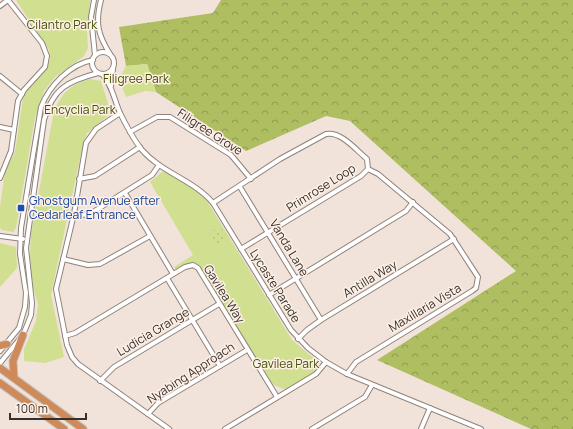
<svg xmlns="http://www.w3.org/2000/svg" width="573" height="429" viewBox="0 0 573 429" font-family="Manrope,sans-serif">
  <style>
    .forest { fill: url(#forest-crowns) }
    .park { fill: #d0df90 }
    .garden { fill: url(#garden-dots) }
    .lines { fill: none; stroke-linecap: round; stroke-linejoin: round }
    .street-casing { stroke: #8f827a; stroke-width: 6 }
    .highway-casing { stroke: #c6c5c4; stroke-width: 9 }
    .street { stroke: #fff; stroke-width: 4 }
    .highway { stroke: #cf8a59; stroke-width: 7 }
    .transit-dot { fill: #1a4fb4; stroke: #fef0e7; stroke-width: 1.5 }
    .labels { text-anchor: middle; stroke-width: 3; stroke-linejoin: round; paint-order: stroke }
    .park-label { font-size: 12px; fill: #464f07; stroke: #fef0e7 }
    .street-label { font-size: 12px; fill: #35302c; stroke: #fef0e7 }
    .transit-label { font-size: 12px; fill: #164399; stroke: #fef0e7; text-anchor: start }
  </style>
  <defs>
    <pattern id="forest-crowns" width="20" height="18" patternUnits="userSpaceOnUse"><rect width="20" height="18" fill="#aebe61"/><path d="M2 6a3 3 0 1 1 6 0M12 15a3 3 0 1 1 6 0" fill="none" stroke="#8e9b50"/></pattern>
    <pattern id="garden-dots" width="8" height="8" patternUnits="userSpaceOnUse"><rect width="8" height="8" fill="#d0df90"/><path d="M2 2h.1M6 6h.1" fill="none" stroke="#b3c07c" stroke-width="1.8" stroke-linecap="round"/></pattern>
  </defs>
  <rect width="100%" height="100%" fill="#f1e3da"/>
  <path class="forest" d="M 221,0 L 573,0 L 573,429 L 531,429 L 377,360 L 516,271 L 350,121 L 326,116 L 246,151 L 156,92 L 147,64 L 126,66 L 119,27 L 213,13 Z"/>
  <g class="park">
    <path d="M 16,0 L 90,0 L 87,30 L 88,48 L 84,56 L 55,77 L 44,91 L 35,118 L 16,228 L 13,232 L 2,230 L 0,228 L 0,207 L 5,171 L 15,152 L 23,98 L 28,89 L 46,69 L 50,60 L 49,50 Z"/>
    <path d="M 147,64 L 156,92 L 145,91 L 126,97 L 119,79 L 126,66 Z"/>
    <path d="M 90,79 L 101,81 L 111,113 L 87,133 L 83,144 L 51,295 L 64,357 L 45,363 L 24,361 L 24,349 L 36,321 L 38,304 L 32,284 L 30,256 L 31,234 L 54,111 C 63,92 70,85 90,79 Z"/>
    <path d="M 166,171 L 204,196 L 292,340 L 317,361 C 319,376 297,383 286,390 L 272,384 L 198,265 L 189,263 L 176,270 L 174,267 L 193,255 L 150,182 L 162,172 Z"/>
    <path d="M 0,243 L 16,247 L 17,268 L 0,287 Z"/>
  </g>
  <circle class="garden" cx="218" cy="237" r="8"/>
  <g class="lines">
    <g class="street-casing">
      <g id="street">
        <path d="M 94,0 L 91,17 L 95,55"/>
        <path d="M 101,0 C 95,23 98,35 110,54"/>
        <path d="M 0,6 L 8,0"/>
        <circle cx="103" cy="63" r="11"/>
        <path d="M 102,74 C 112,85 114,99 120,113 C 126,125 133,139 142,150 C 162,173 194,180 213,203 L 291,330 L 308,348 L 326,362 L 347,374 L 481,429"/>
        <path d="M 0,76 L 22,94"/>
        <path d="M 111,86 L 113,69"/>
        <path d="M 120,113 L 96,129 L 86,143 L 74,214 L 56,289 L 67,345 L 72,357 L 78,364 L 169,429"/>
        <path d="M 0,127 L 14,130"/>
        <path d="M 130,132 L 157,117 L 170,117 L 231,155 L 251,179"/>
        <path d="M 0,178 L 11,151 L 18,101 L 24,90 L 45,67 L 47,56 L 42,43 L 8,0"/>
        <path d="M 79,179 L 95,176 L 140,147"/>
        <path d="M 240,187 L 321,320"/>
        <path d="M 125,193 L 173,274"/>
        <path d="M 213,203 L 280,159 L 326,134 C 341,131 356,150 367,159 L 368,169 L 361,176 L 241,249"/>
        <path d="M 74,214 L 88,215 L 93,212 L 152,175 L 159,165"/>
        <path d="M 0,236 L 23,239"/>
        <path d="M 63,259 L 88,265 L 100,264 L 150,236"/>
        <path d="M 167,278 L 220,366"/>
        <path d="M 269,295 L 406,211 L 413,202"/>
        <path d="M 65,336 L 75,333 L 185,267 L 193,265 L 198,268 L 277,397"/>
        <path d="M 298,339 L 307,330 L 321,320 L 454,239"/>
        <path d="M 0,351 L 19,328 L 25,307 L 26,293 L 20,254 L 21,228 L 41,107 C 49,86 70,64 93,60"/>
        <path d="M 0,363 L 23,335 L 31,315 L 32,303 L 26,248 L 44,120 C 53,88 68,81 98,73"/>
        <path d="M 347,374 L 356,362 L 472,291 L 476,288 L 478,277 L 450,234 L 378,174 L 368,169"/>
        <path d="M 100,381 L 114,367 L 219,304"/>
        <path d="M 148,414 L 158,403 L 247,350"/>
        <path d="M 225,429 L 316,374 L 326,362"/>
        <path d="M 312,429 L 365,397 L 372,385"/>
        <path d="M 421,429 L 430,408"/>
      </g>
    </g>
    <g class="highway-casing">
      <g id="highway">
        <path d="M 0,346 L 7,344"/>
        <path d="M 0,368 L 83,429"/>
        <path d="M 14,378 L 13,361 L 23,335"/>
        <path d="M 0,383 L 64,429"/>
      </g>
    </g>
    <use href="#street" class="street"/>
    <use href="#highway" class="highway"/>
  </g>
  <rect class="transit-dot" x="17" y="204" width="8" height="8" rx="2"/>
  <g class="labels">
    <g class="park-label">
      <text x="62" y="29">Cilantro Park</text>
      <text x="136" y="83">Filigree Park</text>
      <text x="80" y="114">Encyclia Park</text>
      <text x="286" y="368">Gavilea Park</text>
    </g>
    <g class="street-label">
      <text transform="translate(210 132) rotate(33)" y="4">Filigree Grove</text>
      <text transform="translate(321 188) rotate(-32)" y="4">Primrose Loop</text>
      <text transform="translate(289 248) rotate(59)" y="4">Vanda Lane</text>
      <text transform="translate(370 279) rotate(-31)" y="4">Antilla Way</text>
      <text transform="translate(275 286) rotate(58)" y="4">Lycaste Parade</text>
      <text transform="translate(224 294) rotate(58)" y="4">Gavilea Way</text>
      <text transform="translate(425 308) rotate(-31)" y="4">Maxillaria Vista</text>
      <text transform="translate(153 332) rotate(-31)" y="4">Ludicia Grange</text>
      <text transform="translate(191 373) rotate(-33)" y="4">Nyabing Approach</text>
    </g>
    <g class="transit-label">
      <text x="29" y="205">Ghostgum Avenue after<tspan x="29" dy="14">Cedarleaf Entrance</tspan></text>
    </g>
  </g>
  <path d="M10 413v6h76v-6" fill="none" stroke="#35302c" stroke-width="2"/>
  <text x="16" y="413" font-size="12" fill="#35302c" stroke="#fef0e7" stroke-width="3" paint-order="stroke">100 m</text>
</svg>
